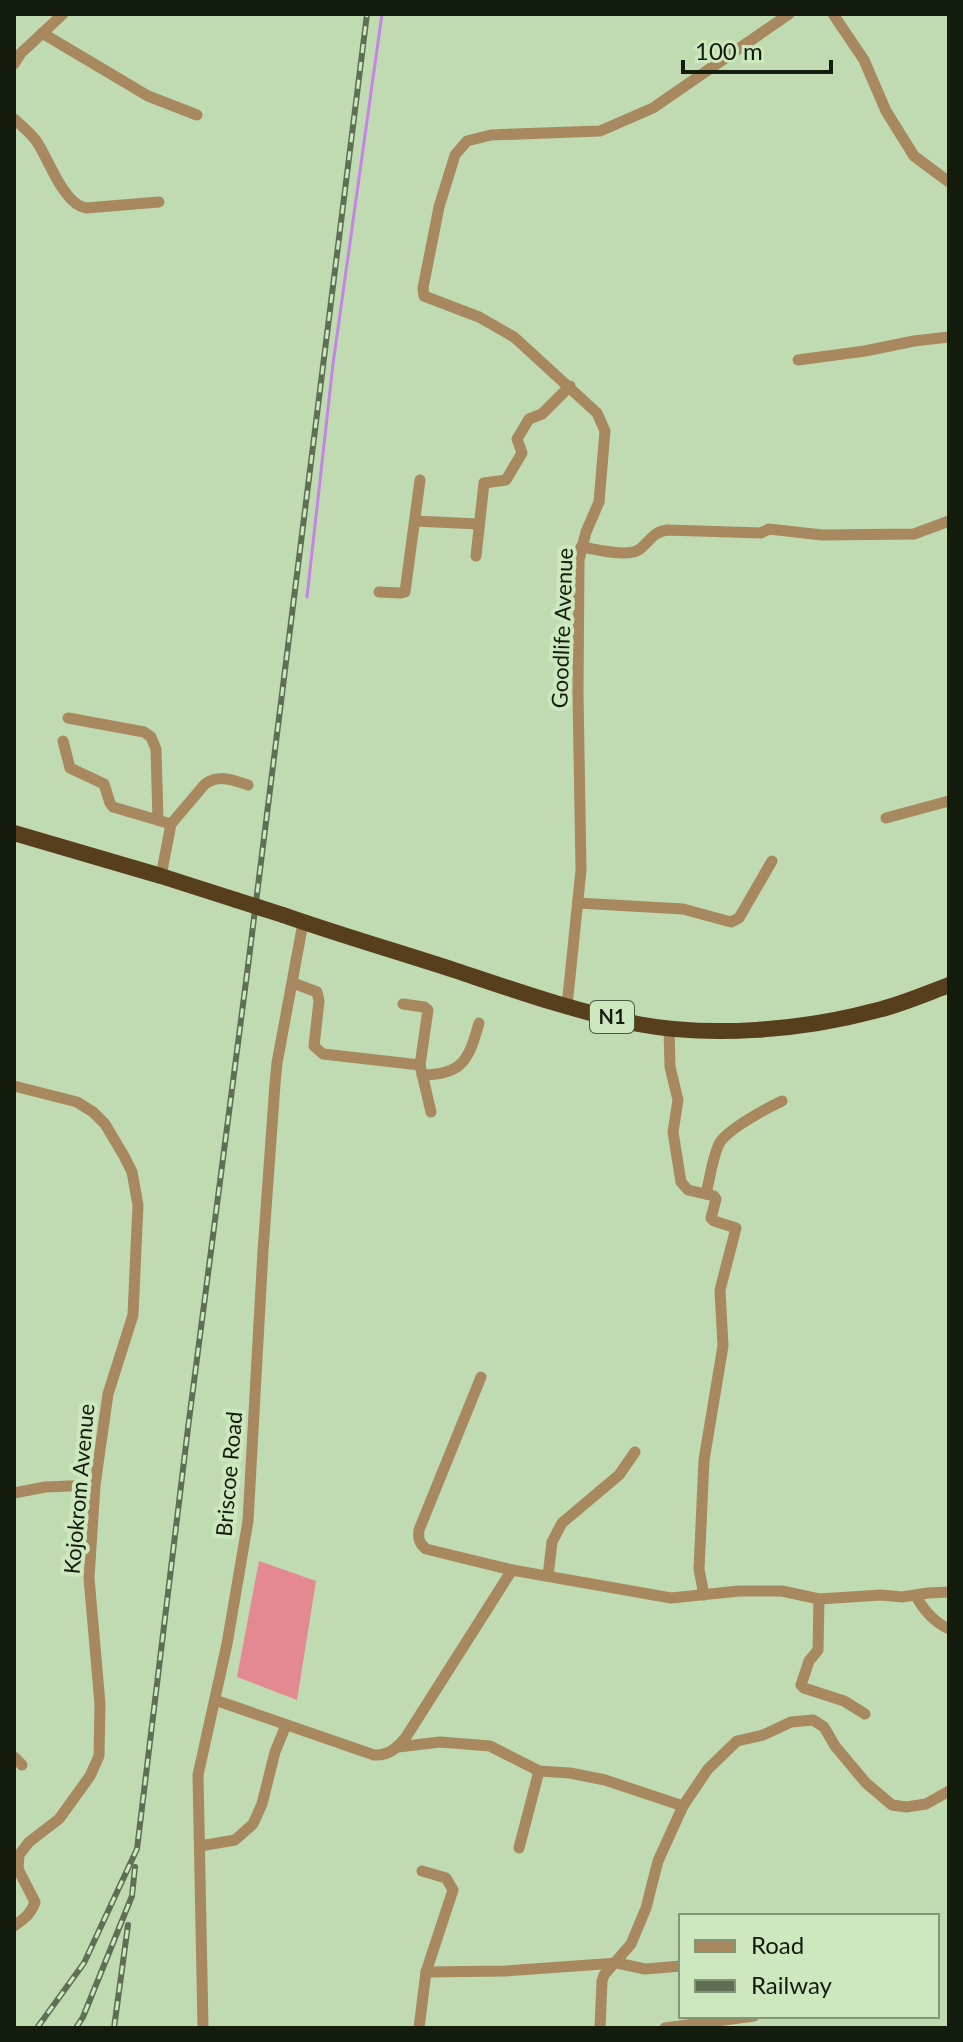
<svg xmlns="http://www.w3.org/2000/svg" width="963" height="2042" viewBox="0 0 963 2042" font-family="Lato,sans-serif">
  <style>
    .green { fill: #e48992 }
    .lines { fill: none; stroke-linecap: round; stroke-linejoin: round }
    .stream { stroke: #c685e5; stroke-width: 3 }
    .minor { stroke: #a7885f; stroke-width: 11 }
    .highway { stroke: #573e1c; stroke-width: 16 }
    .rail-casing { stroke: #5f6f55; stroke-width: 6 }
    .rail { stroke: #cde7bf; stroke-width: 3; stroke-dasharray: 9; stroke-linecap: butt }
    .highway-bridge { stroke: #573e1c; stroke-width: 16 }
    .labels { text-anchor: middle; stroke-width: 8; stroke-linejoin: round; paint-order: stroke }
    .shield { fill: #cde7bf; stroke: #4b5942; stroke-width: 2 }
    .shield-label { font-size: 20px; font-weight: bold; fill: #131c0d }
    .street-label { font-size: 22px; fill: #131c0d; stroke: #cde7bf }
  </style>
  <rect width="100%" height="100%" fill="#c0dab2"/>
  <path class="green" d="M 259,1561 L 316,1581 L 297,1700 L 237,1677 Z"/>
  <g class="lines">
    <path class="stream" d="M 307,597 L 333,364 L 382,14"/>
    <g class="minor">
      <path d="M 833,14 L 864,60 L 886,111 L 914,156 L 949,182"/>
      <path d="M 42,33 L 148,96 L 197,115"/>
      <path d="M 14,64 L 21,53 L 63,14"/>
      <path d="M 14,119 C 22,126 31,133 37,142 C 49,160 64,205 86,208 L 159,202"/>
      <path d="M 798,360 L 865,351 L 914,341 L 949,337"/>
      <path d="M 415,521 L 478,524"/>
      <path d="M 581,547 C 596,549 628,558 640,549 C 650,541 653,532 667,530 L 761,533 L 769,529 L 822,535 L 914,534 L 949,521"/>
      <path d="M 476,556 L 484,483 L 506,480 L 522,453 L 517,439 L 529,419 L 542,414 L 570,386"/>
      <path d="M 379,592 L 401,593 L 405,592 L 420,480"/>
      <path d="M 68,718 L 144,732 L 151,737 L 156,749 L 158,820"/>
      <path d="M 63,741 L 70,768 L 104,784 L 110,803 L 113,807 L 171,824"/>
      <path d="M 886,818 L 949,801"/>
      <path d="M 161,876 L 171,824 L 205,784 C 220,774 233,780 248,785"/>
      <path d="M 578,903 L 683,909 L 731,922 L 739,918 L 772,861"/>
      <path d="M 293,983 L 317,992 L 319,1001 L 314,1046 L 323,1054 L 420,1065"/>
      <path d="M 403,1004 L 424,1007 L 428,1010 L 420,1065 L 431,1112"/>
      <path d="M 567,1006 L 581,870 L 578,693 L 579,560 L 586,532 L 599,502 L 605,431 L 597,413 L 514,337 L 479,317 L 424,296 L 423,288 L 439,207 L 455,155 L 467,141 L 491,135 L 600,131 L 653,108 L 789,14"/>
      <path d="M 669,1028 L 670,1067 L 678,1100 L 673,1132 L 681,1182 L 688,1190 L 714,1196 L 716,1199 L 711,1218 L 714,1221 L 736,1228 L 720,1290 L 723,1346 L 704,1460 L 699,1569 L 704,1595"/>
      <path d="M 422,1075 C 463,1075 469,1059 479,1023"/>
      <path d="M 14,1086 L 77,1102 L 93,1112 L 105,1124 L 124,1156 L 132,1172 L 138,1205 L 133,1315 L 108,1394 L 95,1485 L 89,1578 L 100,1704 L 99,1756 L 90,1776 L 59,1819 L 29,1842 L 19,1855 L 18,1869 L 35,1902 C 31,1914 24,1919 14,1926"/>
      <path d="M 706,1194 C 710,1178 712,1159 719,1144 C 726,1130 767,1108 782,1101"/>
      <path d="M 481,1377 L 419,1530 C 418,1539 419,1543 426,1549 L 512,1570 L 671,1598 L 739,1591 L 782,1591 L 819,1599 L 881,1595 L 902,1597 L 928,1593 L 949,1592"/>
      <path d="M 14,1493 L 45,1487 L 95,1485"/>
      <path d="M 548,1576 L 552,1542 L 562,1523 L 619,1475 L 635,1452"/>
      <path d="M 916,1596 C 924,1611 934,1622 949,1629"/>
      <path d="M 819,1599 L 818,1650 L 809,1661 L 801,1685 L 804,1688 L 844,1701 L 865,1714"/>
      <path d="M 215,1700 L 374,1755 C 388,1756 397,1748 406,1737 L 512,1570"/>
      <path d="M 398,1747 L 440,1742 L 490,1746 L 539,1771 L 570,1773 L 605,1780 L 683,1806"/>
      <path d="M 14,1757 L 22,1765"/>
      <path d="M 200,1846 L 235,1840 L 253,1824 L 262,1804 L 275,1752 L 286,1725"/>
      <path d="M 519,1848 L 539,1771"/>
      <path d="M 426,1972 L 505,1971 L 617,1963 L 645,1969 L 681,1966"/>
      <path d="M 203,2028 L 198,1775 L 227,1644 L 248,1521 L 263,1251 L 275,1084 L 277,1063 L 303,923"/>
      <path d="M 419,2028 L 426,1972 L 453,1890 L 446,1878 L 422,1871"/>
      <path d="M 600,2028 L 602,1981 L 604,1975 L 631,1944 L 646,1908 L 658,1861 L 683,1806 L 708,1769 L 737,1741 L 763,1735 L 791,1722 L 813,1720 L 824,1727 L 835,1746 L 866,1783 L 892,1805 L 906,1807 L 926,1804 L 949,1791"/>
      <path d="M 665,2028 L 754,2016"/>
    </g>
    <g class="highway">
      <path d="M 14,833 L 161,876 L 236,900"/>
      <path d="M 283,915 C 340,935 399,952 457,971 C 517,991 577,1012 638,1024 C 711,1038 803,1030 874,1011 C 900,1005 925,994 949,985"/>
    </g>
    <g class="rail-casing">
      <g id="rail">
        <path d="M 37,2028 L 84,1963 L 137,1849 L 188,1428 L 248,966 L 367,14"/>
        <path d="M 76,2028 L 83,2017 L 132,1896 L 135,1867"/>
        <path d="M 114,2028 L 128,1925"/>
      </g>
    </g>
    <use href="#rail" class="rail"/>
    <path class="highway-bridge" d="M 236,900 L 283,915"/>
  </g>
  <g class="labels">
    <rect class="shield" x="590" y="1001" width="44" height="32" rx="6"/>
    <g class="shield-label">
      <text x="612" y="1024">N1</text>
    </g>
    <g class="street-label">
      <text transform="translate(562 628) rotate(-88)" y="8">Goodlife Avenue</text>
      <text transform="translate(229 1474) rotate(-85)" y="8">Briscoe Road</text>
      <text transform="translate(79 1489) rotate(-85)" y="8">Kojokrom Avenue</text>
    </g>
  </g>
  <rect width="963" height="2042" fill="none" stroke="#131c0d" stroke-width="32"/>
  <rect x="679" y="1914" width="260" height="104" fill="#cde7bf" stroke="#839678" stroke-width="2"/>
  <rect x="695" y="1940" width="40" height="12" fill="#a7885f" stroke="#839678" stroke-width="2"/>
  <text x="751" y="1954" font-size="24" fill="#131c0d">Road</text>
  <rect x="695" y="1980" width="40" height="12" fill="#5f6f55" stroke="#839678" stroke-width="2"/>
  <text x="751" y="1994" font-size="24" fill="#131c0d">Railway</text>
  <path d="M683 60v12h148v-12" fill="none" stroke="#131c0d" stroke-width="4"/>
  <text x="695" y="60" font-size="24" fill="#131c0d" stroke="#cde7bf" stroke-width="6" paint-order="stroke">100 m</text>
</svg>
